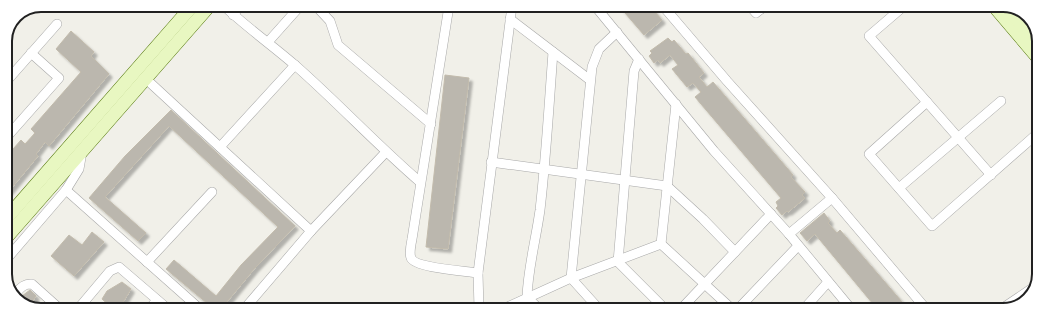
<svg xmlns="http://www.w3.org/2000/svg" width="1044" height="315" viewBox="0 0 1044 315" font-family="'Work Sans',sans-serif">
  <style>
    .building { fill: #bbb7ae; stroke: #c2bbac; filter: url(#shadow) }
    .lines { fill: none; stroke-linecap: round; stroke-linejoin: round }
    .minor-casing { stroke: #a8a8a8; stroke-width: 10 }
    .secondary-casing { stroke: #53760b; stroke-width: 14 }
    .minor { stroke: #fff; stroke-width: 9 }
    .secondary { stroke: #e8f7c1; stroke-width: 13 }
    .rim { fill: none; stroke: #212121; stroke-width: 2 }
  </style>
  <defs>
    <filter id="shadow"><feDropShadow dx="3.5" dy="3.5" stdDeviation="1" flood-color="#0004"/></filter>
  </defs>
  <rect width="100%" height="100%" fill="#f1f0e9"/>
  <g class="building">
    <path d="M 619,6 L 650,6 L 662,20 L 644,35 Z"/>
    <path d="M 71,31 L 94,52 L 91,56 L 109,74 L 49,146 L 45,142 L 36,154 L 38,156 L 5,196 L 5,158 L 21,140 L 25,144 L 35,133 L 31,129 L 81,72 L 56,49 Z"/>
    <path d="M 668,38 L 672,42 L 674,40 L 686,54 L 688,53 L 704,73 L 699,77 L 707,87 L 713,82 L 793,175 L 791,177 L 805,192 L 802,195 L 805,198 L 788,212 L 787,211 L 782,215 L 776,208 L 778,206 L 776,202 L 781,198 L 695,97 L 701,92 L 693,83 L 687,87 L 672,69 L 678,65 L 670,55 L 660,63 L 658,60 L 654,63 L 649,56 L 652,53 L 650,51 Z"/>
    <path d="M 445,75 L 469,78 L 448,249 L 426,247 Z"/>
    <path d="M 171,110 L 295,226 L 255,268 L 221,309 L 214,309 L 166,269 L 174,260 L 216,296 L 241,265 L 278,227 L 169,126 L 105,197 L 146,233 L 138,241 L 89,198 L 125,156 Z"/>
    <path d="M 824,213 L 830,221 L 828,223 L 837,233 L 840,230 L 909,310 L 878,310 L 815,234 L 807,241 L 800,233 Z"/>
    <path d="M 92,232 L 104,242 L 74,276 L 51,256 L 69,235 L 82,245 Z"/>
    <path d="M 122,282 L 131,289 L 119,309 L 113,309 L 102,299 L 107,291 Z"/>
    <path d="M 30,290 L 36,296 L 32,302 L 33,309 L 18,299 Z"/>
  </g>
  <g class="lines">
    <g class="minor-casing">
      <g id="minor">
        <path d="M 223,5 C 246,27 272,45 296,66 C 338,103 377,145 420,182"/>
        <path d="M 315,5 L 330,21 L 338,45 L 431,124"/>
        <path d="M 449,6 L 412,239 C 411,244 409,253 411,258 C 415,268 467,271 478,273"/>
        <path d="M 595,6 L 714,151 L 789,234 L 852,310"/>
        <path d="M 663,6 L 727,81 L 832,198 L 927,310"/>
        <path d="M 750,6 L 756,13 L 765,6"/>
        <path d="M 904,6 L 869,36 L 991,175"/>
        <path d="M 233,15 L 241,5"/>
        <path d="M 510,19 L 590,80"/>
        <path d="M 268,42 L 301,5"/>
        <path d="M 639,59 L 634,71 L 618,262 L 666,310"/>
        <path d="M 146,79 L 311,231 L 386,152"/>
        <path d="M 5,83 L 57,24"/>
        <path d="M 927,102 L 869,154 L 932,226 L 1038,133"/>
        <path d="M 5,139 L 59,78 L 31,53"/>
        <path d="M 220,147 L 295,65"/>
        <path d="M 491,162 L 667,186 L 703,219 L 735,252"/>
        <path d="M 899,188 L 1001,101"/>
        <path d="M 66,190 L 200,309"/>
        <path d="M 789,234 L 832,198"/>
        <path d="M 661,244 L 676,104"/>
        <path d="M 661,244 L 733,310"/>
        <path d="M 5,261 L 66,190 L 79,169 L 82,152"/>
        <path d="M 147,262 L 212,192"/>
        <path d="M 13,296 C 19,290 23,283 32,284 L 60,309"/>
        <path d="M 246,307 L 311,231"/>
        <path d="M 78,309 L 110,271 L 119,267 L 168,309"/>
        <path d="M 149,309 L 157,300"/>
        <path d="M 479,309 L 478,273 L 512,6"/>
        <path d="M 503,309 L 571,278 L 661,244"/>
        <path d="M 539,309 L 527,297 C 528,268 536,239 540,210 C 546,158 549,105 553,52"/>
        <path d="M 599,309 L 571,278 L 592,67 L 599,49 L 617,32"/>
        <path d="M 680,310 L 771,214"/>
        <path d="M 737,310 L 798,246"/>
        <path d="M 803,310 L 828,282"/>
        <path d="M 1000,310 L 1037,285"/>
      </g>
    </g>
    <g class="secondary-casing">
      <g id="secondary">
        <path d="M 994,6 L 1039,59"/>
        <path d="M 1006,6 L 1039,45"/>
        <path d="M 5,220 L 193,5"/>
        <path d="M 5,239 L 210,5"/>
      </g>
    </g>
    <use href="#minor" class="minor"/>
    <use href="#secondary" class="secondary"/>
  </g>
  <path d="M0 0H1044V315H0ZM41 12H1003A29 29 0 0 1 1032 41V274A29 29 0 0 1 1003 303H41A29 29 0 0 1 12 274V41A29 29 0 0 1 41 12Z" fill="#fff" fill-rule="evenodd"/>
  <path class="rim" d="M41 12H1003A29 29 0 0 1 1032 41V274A29 29 0 0 1 1003 303H41A29 29 0 0 1 12 274V41A29 29 0 0 1 41 12Z"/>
</svg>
